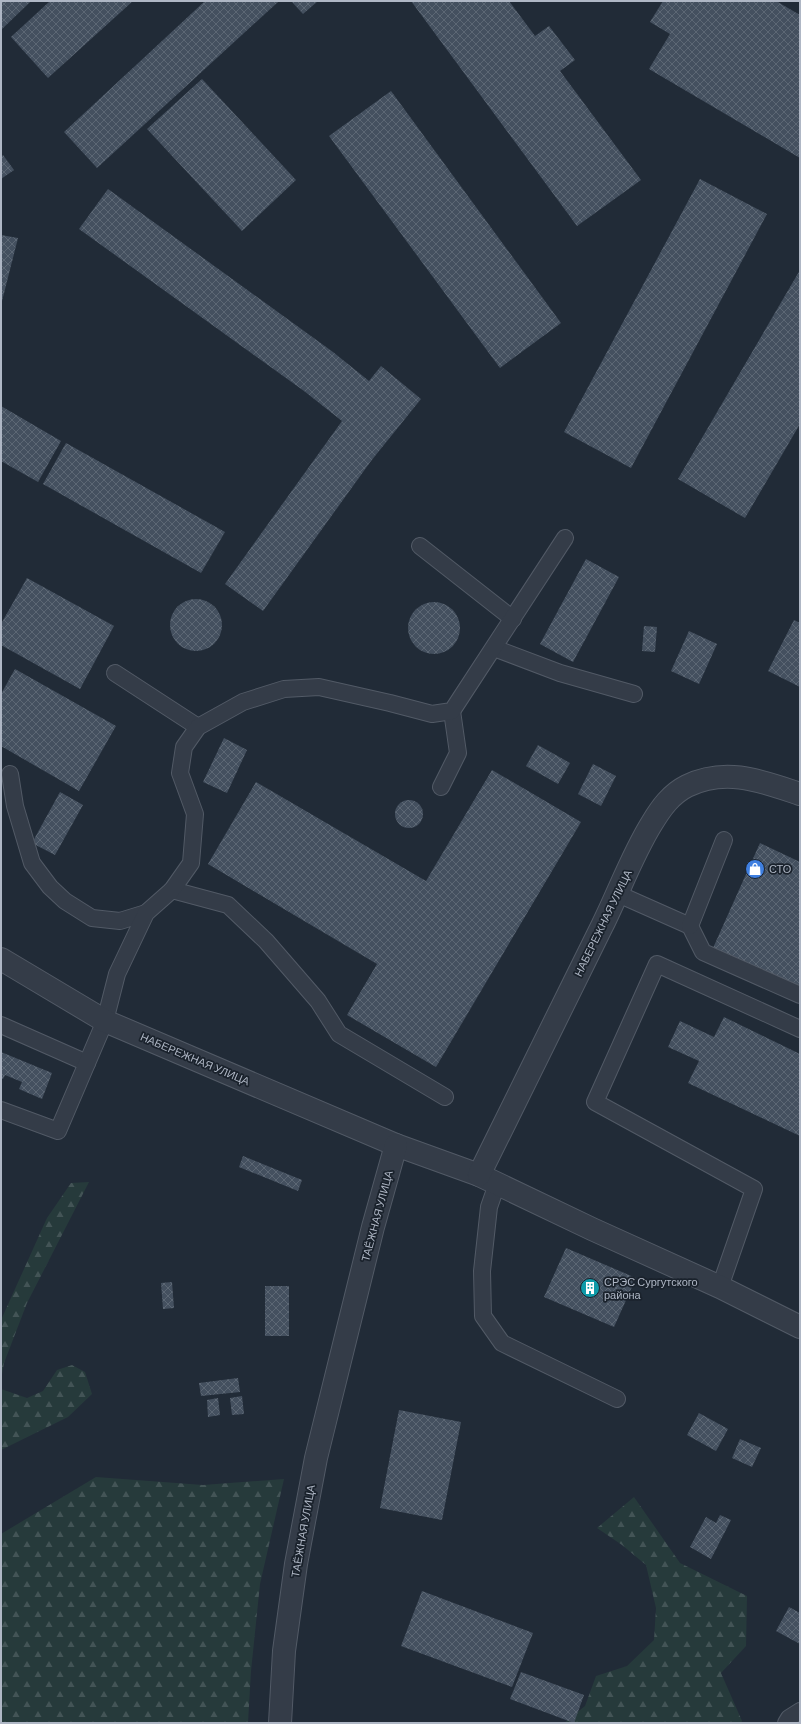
<svg xmlns="http://www.w3.org/2000/svg" width="801" height="1724" viewBox="0 0 801 1724" font-family="Barlow,sans-serif">
  <style>
    .forest { fill: url(#forest-firs) }
    .building { fill: url(#building-cross-hatch) }
    .lines { fill: none; stroke-linecap: round; stroke-linejoin: round }
    .lane-casing { stroke: #525a66; stroke-width: 18 }
    .street-casing { stroke: #525a66; stroke-width: 24 }
    .lane { stroke: #343c48; stroke-width: 16 }
    .street { stroke: #343c48; stroke-width: 22 }
    .labels { text-anchor: middle; stroke-width: 3.5; stroke-linejoin: round; paint-order: stroke }
    .poi-label { font-size: 11px; fill: #afb7c5; stroke: #1a222c; text-anchor: start }
    .street-label { font-size: 11px; fill: #afb7c5; stroke: #1a222c }
  </style>
  <defs>
    <pattern id="forest-firs" width="22" height="20" patternUnits="userSpaceOnUse"><rect width="22" height="20" fill="#263a3b"/><path d="M5 1l3.5 6h-7zM16 11l3.5 6h-7z" fill="#435456"/></pattern>
    <pattern id="building-cross-hatch" width="8" height="8" patternUnits="userSpaceOnUse"><rect width="8" height="8" fill="#44505f"/><path d="M0 0l8 8M0 8l8-8" fill="none" stroke="#5c6774"/></pattern>
  </defs>
  <rect width="100%" height="100%" fill="#212b37"/>
  <g class="forest">
    <path d="M 89,1182 L 27,1303 L 4,1363 L 1,1380 L 1,1320 L 47,1218 L 71,1183 Z"/>
    <path d="M 72,1365 L 85,1372 L 92,1394 L 68,1417 L 1,1450 L 1,1389 L 27,1398 L 43,1391 L 57,1370 Z"/>
    <path d="M 96,1477 L 203,1485 L 284,1479 L 260,1584 L 251,1671 L 248,1723 L 1,1723 L 1,1534 Z"/>
    <path d="M 634,1497 L 680,1563 L 747,1596 L 746,1646 L 721,1673 L 742,1721 L 741,1723 L 564,1723 L 585,1706 L 596,1676 L 627,1666 L 654,1640 L 656,1608 L 646,1565 L 622,1545 L 597,1528 Z"/>
  </g>
  <g class="building">
    <path d="M 1,1 L 31,1 L 1,30 Z"/>
    <path d="M 50,1 L 133,1 L 48,78 L 11,37 Z"/>
    <path d="M 205,1 L 279,1 L 97,168 L 64,132 Z"/>
    <path d="M 291,1 L 318,1 L 303,14 Z"/>
    <path d="M 411,1 L 509,1 L 535,36 L 549,26 L 575,60 L 560,71 L 641,180 L 577,226 Z"/>
    <path d="M 663,1 L 685,1 L 687,2 L 688,1 L 776,1 L 800,15 L 800,158 L 649,69 L 670,34 L 650,22 Z"/>
    <path d="M 202,79 L 296,180 L 242,231 L 147,129 Z"/>
    <path d="M 391,91 L 561,323 L 500,368 L 329,136 Z"/>
    <path d="M 3,155 L 14,170 L 1,179 L 1,157 Z"/>
    <path d="M 700,179 L 767,214 L 631,468 L 564,432 Z"/>
    <path d="M 108,189 L 333,352 L 369,381 L 381,366 L 421,399 L 371,461 L 263,611 L 225,584 L 342,421 L 304,391 L 79,229 Z"/>
    <path d="M 1,235 L 18,238 L 1,305 Z"/>
    <path d="M 800,270 L 800,424 L 745,518 L 678,479 Z"/>
    <path d="M 1,406 L 61,441 L 38,482 L 1,461 Z"/>
    <path d="M 66,443 L 225,532 L 201,573 L 43,484 Z"/>
    <path d="M 586,559 L 619,577 L 573,662 L 540,644 Z"/>
    <path d="M 27,578 L 114,626 L 80,689 L 1,645 L 1,624 Z"/>
    <circle cx="196" cy="625" r="26"/>
    <circle cx="434" cy="628" r="26"/>
    <path d="M 794,620 L 800,623 L 800,687 L 768,671 Z"/>
    <path d="M 644,626 L 657,627 L 655,652 L 642,651 Z"/>
    <path d="M 689,631 L 717,644 L 699,684 L 671,671 Z"/>
    <path d="M 15,669 L 116,726 L 79,791 L 1,746 L 1,694 Z"/>
    <path d="M 224,738 L 247,750 L 227,793 L 203,782 Z"/>
    <path d="M 538,745 L 570,763 L 558,784 L 526,766 Z"/>
    <path d="M 593,764 L 616,776 L 601,806 L 578,794 Z"/>
    <path d="M 492,770 L 581,822 L 436,1067 L 347,1015 L 377,964 L 208,864 L 256,782 L 426,881 Z"/>
    <path d="M 60,792 L 83,805 L 55,855 L 32,843 Z"/>
    <circle cx="409" cy="814" r="14"/>
    <path d="M 760,843 L 800,862 L 800,986 L 713,948 Z"/>
    <path d="M 724,1017 L 800,1054 L 800,1136 L 688,1083 L 699,1061 L 668,1047 L 680,1021 L 714,1037 Z"/>
    <path d="M 1,1052 L 52,1073 L 42,1099 L 19,1089 L 22,1082 L 5,1075 L 3,1079 L 1,1079 Z"/>
    <path d="M 243,1156 L 302,1180 L 298,1191 L 239,1167 Z"/>
    <path d="M 566,1248 L 636,1278 L 614,1327 L 544,1297 Z"/>
    <path d="M 172,1282 L 174,1308 L 163,1309 L 161,1283 Z"/>
    <rect x="265" y="1286" width="24" height="50"/>
    <path d="M 238,1378 L 240,1392 L 201,1396 L 199,1383 Z"/>
    <path d="M 242,1396 L 244,1414 L 232,1415 L 230,1398 Z"/>
    <path d="M 218,1398 L 220,1415 L 208,1417 L 207,1400 Z"/>
    <path d="M 399,1410 L 461,1422 L 442,1520 L 380,1508 Z"/>
    <path d="M 699,1413 L 728,1429 L 716,1451 L 687,1435 Z"/>
    <path d="M 740,1439 L 761,1448 L 752,1467 L 732,1458 Z"/>
    <path d="M 720,1515 L 731,1520 L 711,1559 L 690,1547 L 706,1517 L 716,1523 Z"/>
    <path d="M 422,1591 L 533,1633 L 512,1687 L 401,1646 Z"/>
    <path d="M 789,1607 L 800,1613 L 800,1644 L 776,1631 Z"/>
    <path d="M 521,1672 L 584,1695 L 574,1723 L 510,1699 Z"/>
  </g>
  <g class="lines">
    <g class="lane-casing">
      <g id="lane">
        <path d="M 420,546 L 513,619"/>
        <path d="M 494,648 L 560,673 L 634,694"/>
        <path d="M 115,673 L 198,727"/>
        <path d="M 10,774 L 15,806 L 32,863 L 50,887 L 65,901 L 92,918 L 120,921 L 146,913"/>
        <path d="M 441,787 L 458,753 L 452,711"/>
        <path d="M 172,890 L 228,905 L 266,941 L 318,1001 L 339,1034 L 445,1097"/>
        <path d="M 618,894 L 690,926 L 703,952 L 800,995"/>
        <path d="M 690,926 L 724,840"/>
        <path d="M 1,1025 L 87,1063"/>
        <path d="M 1,1110 L 58,1131 L 105,1021 L 117,974 L 146,913 L 172,890 L 191,863 L 195,814 L 180,773 L 184,747 L 198,727 L 243,702 L 284,689 L 319,687 L 390,703 L 432,714 L 452,711 L 565,538"/>
        <path d="M 497,1184 L 489,1207 L 482,1271 L 483,1316 L 502,1343 L 617,1399"/>
        <path d="M 720,1287 L 754,1189 L 595,1102 L 657,964 L 800,1029"/>
        <path d="M 786,1723 L 789,1718 L 800,1711"/>
      </g>
    </g>
    <g class="street-casing">
      <g id="street">
        <path d="M 1,959 L 105,1021 L 396,1145 L 479,1175 L 592,1229 L 720,1287 L 800,1327"/>
        <path d="M 479,1175 C 520,1092 561,1009 602,926 C 619,892 632,855 652,823 C 661,808 671,794 687,786 C 726,767 761,781 800,794"/>
        <path d="M 280,1723 L 284,1651 L 296,1564 L 316,1458 L 373,1227 L 396,1145"/>
      </g>
    </g>
    <use href="#lane" class="lane"/>
    <use href="#street" class="street"/>
  </g>
  <defs>
    <g id="shop-disc" transform="scale(1)"><circle r="9.5" fill="#3f7fe0" stroke="#1a222c"/><path d="M-5-2.5h2.3a2.7 3.5 0 0 1 5.4 0H5L5.5 6h-11ZM-1.5-2.5h3a1.5 2.3 0 0 0-3 0Z" fill="#fff"/></g>
    <g id="building-disc" transform="scale(1)"><circle r="9.5" fill="#0f9aa8" stroke="#1a222c"/><path d="M-4-6H4V6H1V3H-1V6H-4ZM-2.5-4.3h1.7v1.8h-1.7ZM.8-4.3h1.7v1.8H.8ZM-2.5-1h1.7V.8h-1.7ZM.8-1h1.7V.8H.8Z" fill="#fff"/></g>
  </defs>
  <g fill-rule="evenodd">
    <use href="#shop-disc" x="755" y="869"/>
    <use href="#building-disc" x="590" y="1288"/>
  </g>
  <g class="labels">
    <g class="poi-label">
      <text x="769" y="873">СТО</text>
      <text x="604" y="1286">СРЭС Сургутского<tspan x="604" dy="13">района</tspan></text>
    </g>
    <g class="street-label">
      <text transform="translate(603 923) rotate(-64)" y="4">НАБЕРЕЖНАЯ УЛИЦА</text>
      <text transform="translate(195 1059) rotate(23)" y="4">НАБЕРЕЖНАЯ УЛИЦА</text>
      <text transform="translate(377 1216) rotate(-75)" y="4">ТАЁЖНАЯ УЛИЦА</text>
      <text transform="translate(303 1531) rotate(-80)" y="4">ТАЁЖНАЯ УЛИЦА</text>
    </g>
  </g>
  <rect width="801" height="1724" fill="none" stroke="#afb7c5" stroke-width="4"/>
</svg>
